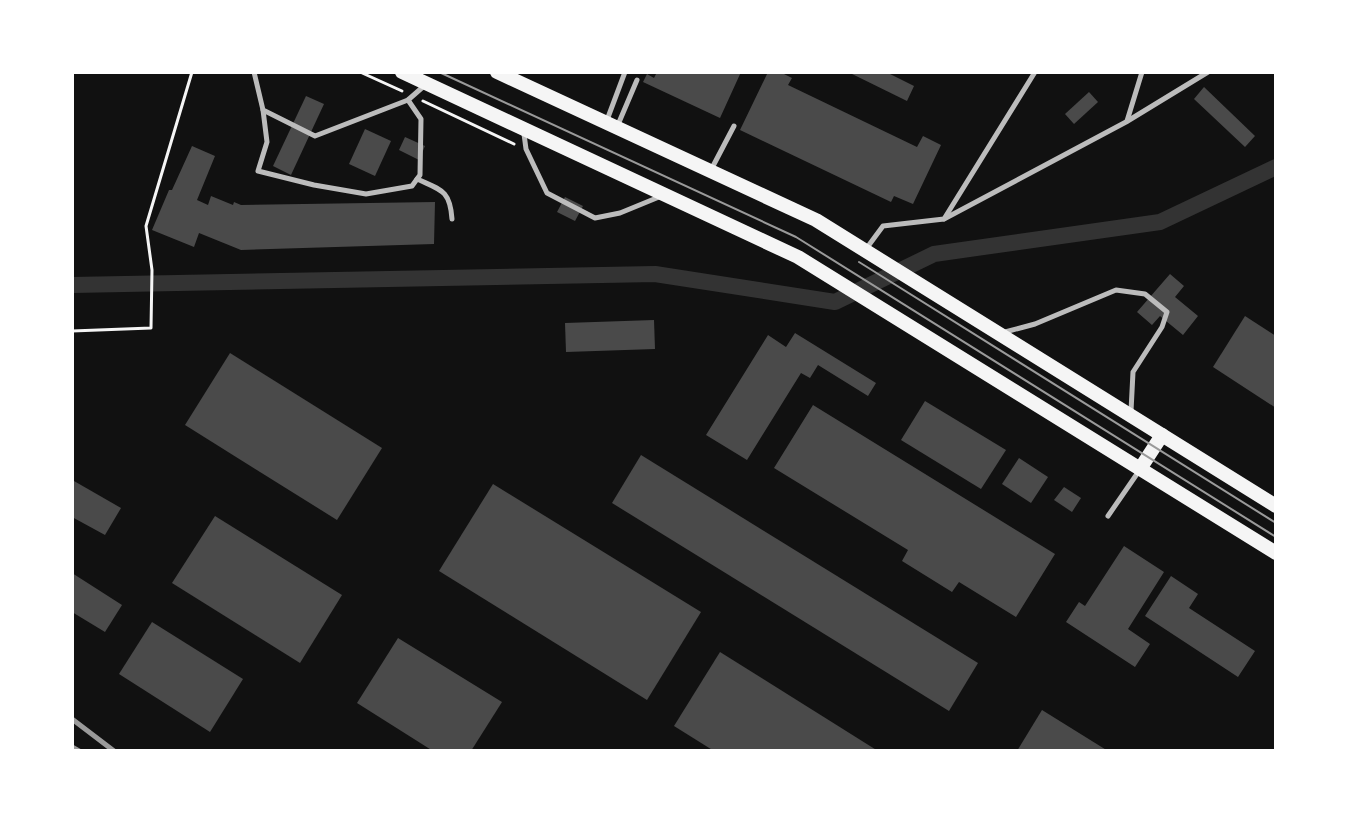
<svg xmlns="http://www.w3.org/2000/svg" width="1348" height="823" viewBox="0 0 1348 823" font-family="'Roboto Condensed',sans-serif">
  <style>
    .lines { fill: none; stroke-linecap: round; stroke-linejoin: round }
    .canal { stroke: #333; stroke-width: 16 }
    .building { fill: #4a4a4a }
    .path { stroke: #f5f5f5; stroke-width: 3 }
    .service { stroke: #bcbcbc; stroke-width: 5 }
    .secondary { stroke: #f5f5f5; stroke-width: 14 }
    .tram { stroke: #9a9a9a; stroke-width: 2 }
    .rail { stroke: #9a9a9a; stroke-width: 5 }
  </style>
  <rect width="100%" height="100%" fill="#111"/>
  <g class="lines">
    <path class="canal" d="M 72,285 L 655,274 L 835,302 L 934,254 L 1160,222 L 1276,167"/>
  </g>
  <g class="building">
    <path d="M 657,72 L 741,72 L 720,118 L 643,82 L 647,74 L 654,78 Z"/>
    <path d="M 768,72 L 780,72 L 792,78 L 788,85 L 917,147 L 923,136 L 941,145 L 913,204 L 894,196 L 891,202 L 740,130 Z"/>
    <path d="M 848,72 L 886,72 L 914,86 L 907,101 Z"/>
    <path d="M 1204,87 L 1255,136 L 1245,147 L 1194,99 Z"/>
    <path d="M 1089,92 L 1098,102 L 1074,124 L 1065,114 Z"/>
    <path d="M 306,96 L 324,104 L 291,175 L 273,166 Z"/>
    <path d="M 365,129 L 391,141 L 375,176 L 349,164 Z"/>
    <path d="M 405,137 L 425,146 L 419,160 L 399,150 Z"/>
    <path d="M 192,146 L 215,156 L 197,200 L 208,205 L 211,196 L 233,205 L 234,202 L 241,205 L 435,202 L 434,244 L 241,250 L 199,233 L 194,247 L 152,230 L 169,190 L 172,190 Z"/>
    <path d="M 565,197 L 583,206 L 575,221 L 557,212 Z"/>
    <path d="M 1170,274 L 1184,286 L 1175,297 L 1198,316 L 1183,335 L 1160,316 L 1152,325 L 1137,312 Z"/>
    <path d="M 1245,316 L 1276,336 L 1276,408 L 1213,367 Z"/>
    <path d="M 654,320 L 655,349 L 566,352 L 565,323 Z"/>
    <path d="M 795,333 L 876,383 L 868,396 L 818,365 L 810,378 L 801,373 L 747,460 L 706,435 L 768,335 L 786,347 Z"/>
    <path d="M 230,353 L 382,448 L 337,520 L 185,425 Z"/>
    <path d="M 925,401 L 1006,450 L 981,489 L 901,440 Z"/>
    <path d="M 813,405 L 1055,554 L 1016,617 L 959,582 L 952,592 L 902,561 L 908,550 L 774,468 Z"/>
    <path d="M 641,455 L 978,663 L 949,711 L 612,503 Z"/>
    <path d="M 1019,458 L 1048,477 L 1031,503 L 1002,484 Z"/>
    <path d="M 74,481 L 121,508 L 105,535 L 72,517 Z"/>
    <path d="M 493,484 L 701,612 L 647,700 L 439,571 Z"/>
    <path d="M 1064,487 L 1081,498 L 1072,512 L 1054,500 Z"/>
    <path d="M 215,516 L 342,595 L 300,663 L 172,583 Z"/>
    <path d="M 1124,546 L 1164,572 L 1128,629 L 1150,644 L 1135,667 L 1066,622 L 1079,602 L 1085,606 Z"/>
    <path d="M 72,573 L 122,605 L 105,632 L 72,612 Z"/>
    <path d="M 1171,576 L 1198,594 L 1189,608 L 1255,651 L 1238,677 L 1145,616 Z"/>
    <path d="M 152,622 L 243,679 L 210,732 L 119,674 Z"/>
    <path d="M 398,638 L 502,702 L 471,751 L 433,751 L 357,703 Z"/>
    <path d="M 720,652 L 878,751 L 714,751 L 674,726 Z"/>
    <path d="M 1042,710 L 1108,751 L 1017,751 Z"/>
  </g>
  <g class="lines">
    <g class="path">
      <path d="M 360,72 L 402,91"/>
      <path d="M 423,101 L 514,144"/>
      <path d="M 72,331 L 151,328 L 152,270 L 146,226 L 192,72"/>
    </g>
    <g class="service">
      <path d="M 254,72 L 263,110 L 315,136 L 408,100 L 424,86"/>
      <path d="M 263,110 L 267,142 L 258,171 L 314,185 L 366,194 L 412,186 L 420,175 L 421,119 L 408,100"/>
      <path d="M 607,120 L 625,72"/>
      <path d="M 1127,121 L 1142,72"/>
      <path d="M 617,127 L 637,80"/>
      <path d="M 524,134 L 526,149 L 547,193 L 595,218 L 620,213 L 659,197"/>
      <path d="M 712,168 L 734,126"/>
      <path d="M 417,179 C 441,190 450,190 452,219"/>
      <path d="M 944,219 L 1126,122 L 1208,72"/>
      <path d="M 866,249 L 883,226 L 944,219 L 1035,72"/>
      <path d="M 1005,332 L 1035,324 L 1116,290 L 1145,294 L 1167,312 L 1162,327 L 1133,372 L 1131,411"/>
      <path d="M 1108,516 L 1139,471"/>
    </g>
    <g class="secondary">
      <path d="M 402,72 L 798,257 L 1276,553"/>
      <path d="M 497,72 L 816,220 L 1276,506"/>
      <path d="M 1140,469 L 1162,435"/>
    </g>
    <g class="tram">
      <path d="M 439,72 L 796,237 L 1276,537"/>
      <path d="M 859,262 L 1276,523"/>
    </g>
    <g class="rail">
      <path d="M 72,719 L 114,751"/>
      <path d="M 72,747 L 79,751"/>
    </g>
  </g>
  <rect width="1348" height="823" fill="none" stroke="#ffffff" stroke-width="148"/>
</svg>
